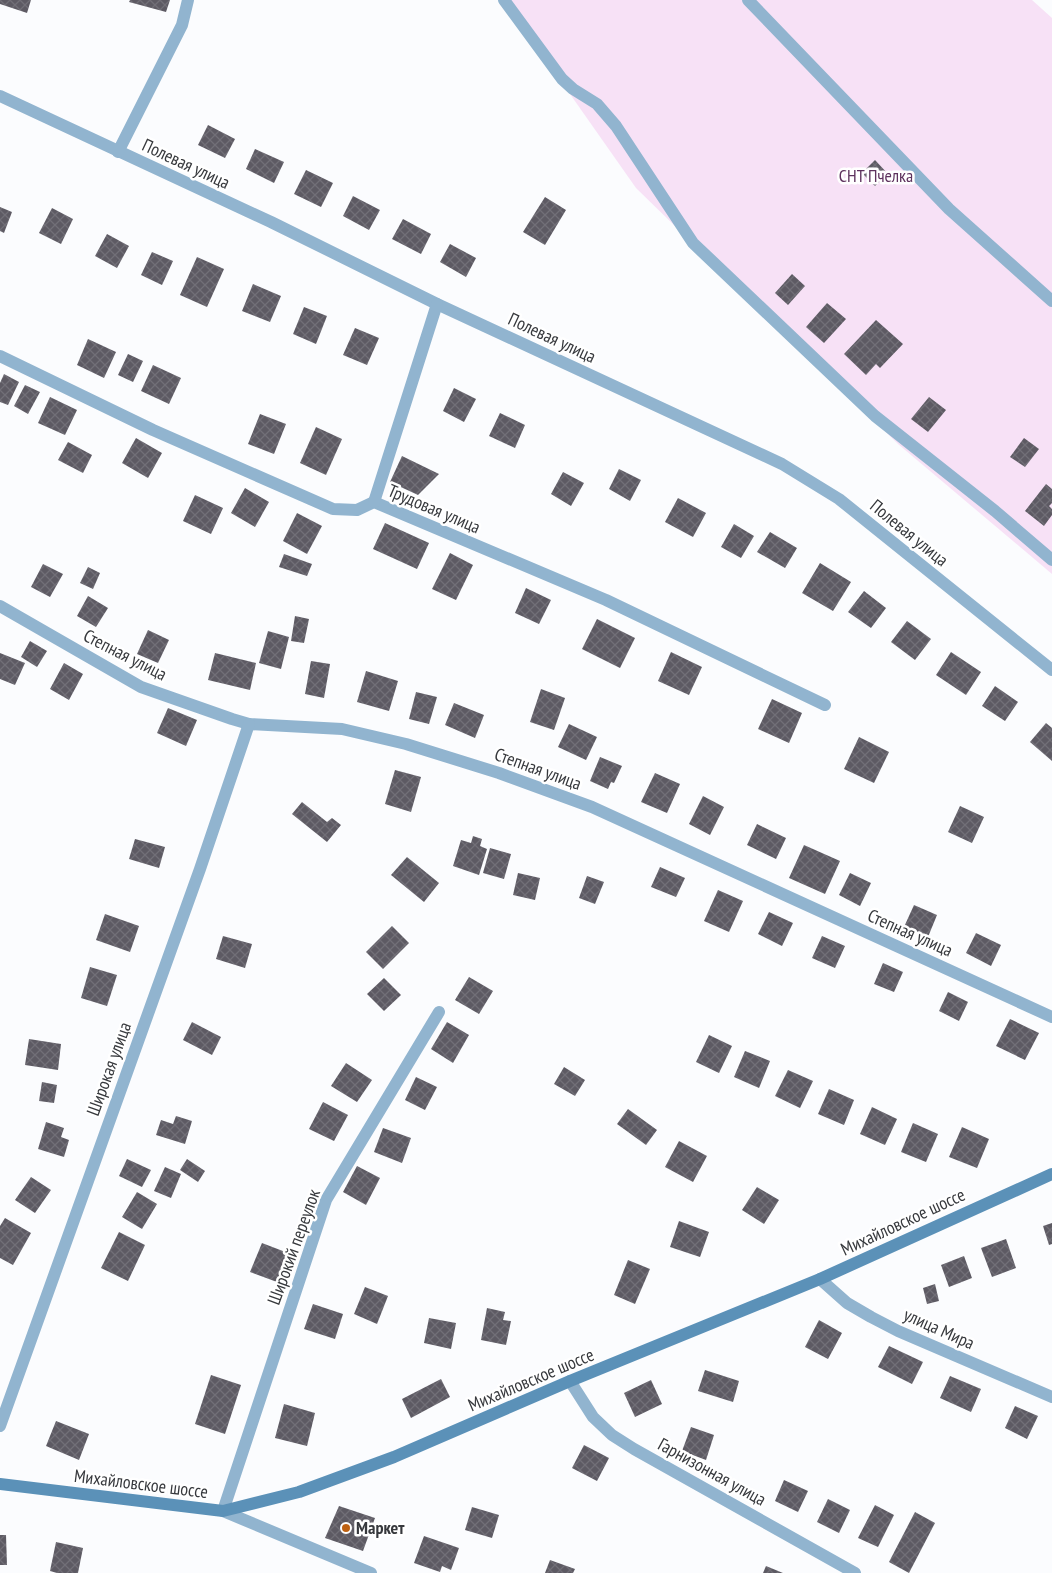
<svg xmlns="http://www.w3.org/2000/svg" width="1052" height="1573" viewBox="0 0 1052 1573" font-family="'PT Sans Narrow',sans-serif">
  <style>
    .garden { fill: #f7e1f6 }
    .building { fill: url(#building-cross-hatch) }
    .lines { fill: none; stroke-linecap: round; stroke-linejoin: round }
    .street { stroke: #91b4cf; stroke-width: 12 }
    .secondary { stroke: #5b91b8; stroke-width: 12 }
    .poi-dot { fill: #be6112; stroke: #fff; stroke-width: 2 }
    .labels { text-anchor: middle; stroke-width: 5; stroke-linejoin: round; paint-order: stroke }
    .street-label { font-size: 18px; fill: #37393d; stroke: #fff }
    .park-label { font-size: 18px; fill: #5e325e; stroke: #fff }
    .poi-label { font-size: 18px; font-weight: bold; fill: #37393d; stroke: #fff; text-anchor: start }
  </style>
  <defs>
    <pattern id="building-cross-hatch" width="8" height="8" patternUnits="userSpaceOnUse" patternTransform="scale(1.25)"><rect width="8" height="8" fill="#5d5a63"/><path d="M0 0l8 8M0 8l8-8" fill="none" stroke="#716f77"/></pattern>
  </defs>
  <rect width="100%" height="100%" fill="#fbfcfe"/>
  <path class="garden" d="M 504,0 L 1032,0 L 1052,18 L 1052,574 L 898,444 L 636,188 Z"/>
  <g class="building">
    <path d="M 0,0 L 31,0 L 27,13 L 0,4 Z"/>
    <path d="M 130,0 L 170,0 L 166,12 L 129,2 Z"/>
    <path d="M 208,125 L 235,139 L 225,158 L 198,145 Z"/>
    <path d="M 255,149 L 284,162 L 274,183 L 246,169 Z"/>
    <path d="M 875,160 L 888,174 L 875,186 L 862,173 Z"/>
    <path d="M 306,170 L 333,183 L 321,207 L 294,194 Z"/>
    <path d="M 353,196 L 380,210 L 369,230 L 343,216 Z"/>
    <path d="M 545,197 L 566,210 L 545,245 L 523,232 Z"/>
    <path d="M 0,207 L 12,212 L 4,233 L 0,231 Z"/>
    <path d="M 52,208 L 73,219 L 61,244 L 39,233 Z"/>
    <path d="M 403,219 L 431,234 L 421,254 L 392,239 Z"/>
    <path d="M 107,234 L 129,246 L 117,268 L 95,256 Z"/>
    <path d="M 450,244 L 476,258 L 466,277 L 440,262 Z"/>
    <path d="M 152,252 L 173,261 L 162,285 L 141,275 Z"/>
    <path d="M 197,257 L 224,269 L 207,307 L 180,295 Z"/>
    <path d="M 792,274 L 805,286 L 788,305 L 775,293 Z"/>
    <path d="M 253,284 L 281,296 L 270,322 L 242,311 Z"/>
    <path d="M 827,303 L 846,319 L 824,343 L 806,327 Z"/>
    <path d="M 304,307 L 327,316 L 316,344 L 293,334 Z"/>
    <path d="M 876,320 L 903,344 L 880,368 L 876,364 L 866,375 L 844,354 Z"/>
    <path d="M 355,328 L 379,338 L 367,365 L 343,355 Z"/>
    <path d="M 88,339 L 116,352 L 104,378 L 77,365 Z"/>
    <path d="M 128,354 L 143,361 L 133,382 L 118,375 Z"/>
    <path d="M 153,365 L 181,378 L 169,404 L 141,391 Z"/>
    <path d="M 4,374 L 19,382 L 8,405 L 0,402 L 0,383 Z"/>
    <path d="M 25,385 L 40,392 L 28,414 L 14,406 Z"/>
    <path d="M 454,388 L 476,399 L 464,422 L 443,411 Z"/>
    <path d="M 50,397 L 77,410 L 65,435 L 38,423 Z"/>
    <path d="M 929,397 L 946,410 L 928,432 L 911,419 Z"/>
    <path d="M 500,413 L 525,425 L 515,448 L 489,436 Z"/>
    <path d="M 260,414 L 286,424 L 274,454 L 248,444 Z"/>
    <path d="M 316,427 L 342,439 L 326,475 L 300,463 Z"/>
    <path d="M 136,438 L 162,453 L 148,478 L 122,463 Z"/>
    <path d="M 1024,438 L 1039,449 L 1025,467 L 1010,457 Z"/>
    <path d="M 68,442 L 92,455 L 83,473 L 58,460 Z"/>
    <path d="M 402,456 L 439,474 L 418,495 L 390,482 Z"/>
    <path d="M 619,469 L 641,480 L 630,501 L 609,489 Z"/>
    <path d="M 563,472 L 584,483 L 571,506 L 551,494 Z"/>
    <path d="M 1046,484 L 1052,489 L 1052,503 L 1049,506 L 1052,509 L 1052,515 L 1044,526 L 1025,511 Z"/>
    <path d="M 245,488 L 269,502 L 255,527 L 231,513 Z"/>
    <path d="M 195,495 L 223,508 L 211,534 L 183,521 Z"/>
    <path d="M 678,498 L 706,513 L 693,537 L 665,522 Z"/>
    <path d="M 297,513 L 322,526 L 307,554 L 283,541 Z"/>
    <path d="M 385,523 L 429,543 L 417,569 L 373,549 Z"/>
    <path d="M 734,524 L 754,536 L 741,558 L 721,547 Z"/>
    <path d="M 770,532 L 797,548 L 785,568 L 757,552 Z"/>
    <path d="M 450,553 L 473,565 L 456,600 L 432,589 Z"/>
    <path d="M 284,554 L 312,564 L 307,576 L 279,567 Z"/>
    <path d="M 820,563 L 851,582 L 833,611 L 802,593 Z"/>
    <path d="M 43,564 L 63,574 L 50,597 L 31,587 Z"/>
    <path d="M 88,567 L 100,573 L 93,589 L 80,583 Z"/>
    <path d="M 526,588 L 551,600 L 539,624 L 515,613 Z"/>
    <path d="M 864,591 L 886,608 L 871,628 L 848,612 Z"/>
    <path d="M 88,596 L 108,608 L 96,627 L 77,616 Z"/>
    <path d="M 295,616 L 309,619 L 304,643 L 291,641 Z"/>
    <path d="M 597,619 L 635,638 L 620,668 L 582,649 Z"/>
    <path d="M 907,621 L 931,639 L 915,660 L 891,642 Z"/>
    <path d="M 148,630 L 169,640 L 158,663 L 137,654 Z"/>
    <path d="M 268,631 L 289,637 L 281,669 L 259,663 Z"/>
    <path d="M 30,641 L 47,651 L 37,667 L 21,657 Z"/>
    <path d="M 671,652 L 702,667 L 689,695 L 658,681 Z"/>
    <path d="M 951,652 L 981,672 L 966,695 L 936,675 Z"/>
    <path d="M 0,653 L 25,663 L 15,685 L 0,679 Z"/>
    <path d="M 215,653 L 256,663 L 250,690 L 208,680 Z"/>
    <path d="M 311,661 L 330,664 L 324,698 L 305,694 Z"/>
    <path d="M 64,663 L 83,674 L 69,700 L 50,689 Z"/>
    <path d="M 366,671 L 398,681 L 389,711 L 357,702 Z"/>
    <path d="M 995,686 L 1018,702 L 1005,721 L 982,706 Z"/>
    <path d="M 541,689 L 565,698 L 554,730 L 530,722 Z"/>
    <path d="M 416,692 L 437,697 L 429,724 L 409,719 Z"/>
    <path d="M 772,699 L 802,713 L 789,743 L 758,729 Z"/>
    <path d="M 454,703 L 484,715 L 475,738 L 445,725 Z"/>
    <path d="M 168,708 L 197,720 L 186,746 L 157,733 Z"/>
    <path d="M 1046,723 L 1052,728 L 1052,761 L 1030,742 Z"/>
    <path d="M 569,724 L 597,737 L 586,760 L 558,747 Z"/>
    <path d="M 859,737 L 889,752 L 874,783 L 844,769 Z"/>
    <path d="M 600,757 L 622,766 L 614,783 L 611,782 L 608,789 L 590,781 Z"/>
    <path d="M 395,770 L 421,777 L 411,812 L 385,804 Z"/>
    <path d="M 655,773 L 680,784 L 667,813 L 641,802 Z"/>
    <path d="M 703,796 L 724,807 L 710,835 L 689,824 Z"/>
    <path d="M 302,802 L 327,822 L 332,818 L 341,825 L 327,842 L 292,814 Z"/>
    <path d="M 960,806 L 984,817 L 972,843 L 948,832 Z"/>
    <path d="M 757,824 L 786,838 L 776,859 L 747,845 Z"/>
    <path d="M 473,836 L 482,839 L 480,846 L 487,849 L 479,875 L 453,866 L 461,840 L 471,843 Z"/>
    <path d="M 135,839 L 165,847 L 159,868 L 129,859 Z"/>
    <path d="M 804,845 L 840,861 L 825,894 L 789,878 Z"/>
    <path d="M 490,848 L 511,854 L 504,879 L 483,873 Z"/>
    <path d="M 407,857 L 439,883 L 424,902 L 391,875 Z"/>
    <path d="M 660,867 L 685,878 L 676,897 L 651,887 Z"/>
    <path d="M 518,873 L 540,878 L 535,900 L 513,895 Z"/>
    <path d="M 850,873 L 871,883 L 860,906 L 839,895 Z"/>
    <path d="M 587,876 L 604,882 L 595,904 L 579,898 Z"/>
    <path d="M 718,890 L 743,901 L 729,932 L 704,921 Z"/>
    <path d="M 914,905 L 937,915 L 928,937 L 904,927 Z"/>
    <path d="M 769,912 L 793,923 L 782,946 L 758,934 Z"/>
    <path d="M 105,914 L 139,926 L 130,952 L 96,940 Z"/>
    <path d="M 392,926 L 409,943 L 383,969 L 366,952 Z"/>
    <path d="M 976,933 L 1001,945 L 991,966 L 966,953 Z"/>
    <path d="M 223,936 L 252,944 L 245,968 L 216,959 Z"/>
    <path d="M 822,936 L 845,946 L 835,968 L 812,958 Z"/>
    <path d="M 883,963 L 903,972 L 894,992 L 874,984 Z"/>
    <path d="M 90,967 L 117,975 L 107,1006 L 81,998 Z"/>
    <path d="M 469,977 L 493,991 L 479,1014 L 455,1000 Z"/>
    <path d="M 384,978 L 401,995 L 384,1011 L 367,994 Z"/>
    <path d="M 948,992 L 968,1002 L 959,1021 L 939,1011 Z"/>
    <path d="M 1010,1019 L 1039,1033 L 1025,1060 L 996,1046 Z"/>
    <path d="M 192,1022 L 221,1037 L 212,1055 L 183,1040 Z"/>
    <path d="M 447,1022 L 469,1035 L 453,1063 L 431,1049 Z"/>
    <path d="M 709,1035 L 732,1046 L 719,1073 L 696,1062 Z"/>
    <path d="M 29,1039 L 61,1044 L 58,1070 L 25,1065 Z"/>
    <path d="M 745,1051 L 770,1061 L 759,1088 L 734,1077 Z"/>
    <path d="M 346,1063 L 372,1080 L 357,1102 L 331,1086 Z"/>
    <path d="M 564,1067 L 585,1080 L 575,1096 L 554,1084 Z"/>
    <path d="M 788,1070 L 813,1081 L 800,1108 L 775,1096 Z"/>
    <path d="M 416,1077 L 437,1087 L 425,1110 L 405,1100 Z"/>
    <path d="M 42,1082 L 57,1085 L 54,1103 L 39,1101 Z"/>
    <path d="M 829,1089 L 854,1100 L 844,1125 L 818,1114 Z"/>
    <path d="M 323,1102 L 348,1115 L 334,1141 L 309,1129 Z"/>
    <path d="M 872,1107 L 897,1119 L 885,1145 L 860,1134 Z"/>
    <path d="M 628,1109 L 657,1130 L 646,1145 L 617,1124 Z"/>
    <path d="M 176,1116 L 192,1121 L 185,1144 L 156,1135 L 161,1120 L 173,1124 Z"/>
    <path d="M 46,1122 L 64,1128 L 61,1137 L 69,1140 L 64,1157 L 38,1149 Z"/>
    <path d="M 913,1123 L 938,1134 L 926,1162 L 901,1152 Z"/>
    <path d="M 962,1127 L 989,1139 L 977,1168 L 949,1157 Z"/>
    <path d="M 383,1128 L 411,1138 L 402,1163 L 374,1152 Z"/>
    <path d="M 679,1141 L 707,1156 L 693,1182 L 665,1167 Z"/>
    <path d="M 127,1159 L 151,1170 L 142,1187 L 119,1176 Z"/>
    <path d="M 187,1159 L 205,1171 L 198,1182 L 180,1170 Z"/>
    <path d="M 357,1166 L 380,1178 L 366,1205 L 343,1192 Z"/>
    <path d="M 165,1167 L 181,1174 L 171,1198 L 154,1191 Z"/>
    <path d="M 31,1177 L 51,1190 L 35,1213 L 15,1200 Z"/>
    <path d="M 757,1187 L 779,1200 L 764,1224 L 742,1210 Z"/>
    <path d="M 137,1192 L 157,1204 L 142,1229 L 122,1217 Z"/>
    <path d="M 5,1218 L 31,1233 L 13,1265 L 0,1258 L 0,1226 Z"/>
    <path d="M 679,1221 L 709,1232 L 700,1257 L 670,1247 Z"/>
    <path d="M 1052,1223 L 1052,1244 L 1049,1245 L 1043,1226 Z"/>
    <path d="M 119,1232 L 145,1245 L 128,1281 L 101,1268 Z"/>
    <path d="M 1006,1239 L 1016,1268 L 992,1277 L 981,1248 Z"/>
    <path d="M 262,1243 L 288,1253 L 277,1282 L 250,1272 Z"/>
    <path d="M 964,1256 L 972,1278 L 949,1287 L 941,1265 Z"/>
    <path d="M 628,1260 L 650,1269 L 635,1304 L 614,1295 Z"/>
    <path d="M 935,1284 L 939,1301 L 927,1304 L 923,1288 Z"/>
    <path d="M 365,1287 L 388,1296 L 377,1324 L 354,1314 Z"/>
    <path d="M 313,1304 L 343,1314 L 335,1339 L 304,1329 Z"/>
    <path d="M 487,1308 L 505,1312 L 503,1320 L 511,1321 L 506,1345 L 481,1340 Z"/>
    <path d="M 429,1318 L 456,1323 L 451,1349 L 424,1343 Z"/>
    <path d="M 819,1320 L 842,1333 L 828,1359 L 805,1347 Z"/>
    <path d="M 889,1346 L 923,1362 L 912,1384 L 878,1367 Z"/>
    <path d="M 705,1370 L 739,1381 L 733,1402 L 698,1391 Z"/>
    <path d="M 211,1375 L 241,1385 L 225,1434 L 195,1424 Z"/>
    <path d="M 950,1376 L 981,1389 L 971,1412 L 940,1398 Z"/>
    <path d="M 441,1379 L 450,1397 L 411,1418 L 402,1399 Z"/>
    <path d="M 651,1380 L 662,1404 L 635,1417 L 624,1393 Z"/>
    <path d="M 284,1404 L 315,1413 L 307,1446 L 275,1438 Z"/>
    <path d="M 1015,1406 L 1038,1416 L 1027,1439 L 1005,1428 Z"/>
    <path d="M 56,1421 L 89,1434 L 79,1460 L 46,1446 Z"/>
    <path d="M 691,1427 L 714,1435 L 706,1460 L 682,1451 Z"/>
    <path d="M 584,1445 L 609,1458 L 597,1481 L 572,1468 Z"/>
    <path d="M 784,1480 L 808,1491 L 798,1512 L 775,1501 Z"/>
    <path d="M 828,1499 L 850,1510 L 839,1533 L 817,1522 Z"/>
    <path d="M 875,1505 L 894,1515 L 878,1547 L 858,1538 Z"/>
    <path d="M 339,1506 L 375,1518 L 363,1551 L 325,1538 Z"/>
    <path d="M 472,1507 L 499,1515 L 492,1538 L 465,1530 Z"/>
    <path d="M 915,1512 L 935,1523 L 909,1573 L 889,1562 Z"/>
    <path d="M 0,1535 L 6,1535 L 7,1565 L 0,1565 Z"/>
    <path d="M 424,1536 L 459,1548 L 451,1570 L 442,1566 L 440,1572 L 414,1563 Z"/>
    <path d="M 56,1542 L 83,1548 L 78,1573 L 57,1573 L 50,1571 Z"/>
    <path d="M 550,1560 L 575,1569 L 573,1573 L 545,1573 Z"/>
    <path d="M 766,1566 L 783,1573 L 763,1573 Z"/>
  </g>
  <g class="lines">
    <g class="street">
      <path d="M 504,0 L 562,79 L 573,89 L 597,104 L 616,126 L 693,243 L 875,416 L 995,511 L 1052,560"/>
      <path d="M 748,0 L 949,209 L 1052,301"/>
      <path d="M 0,96 L 271,222 L 437,304 L 782,464 L 839,499 L 1052,670"/>
      <path d="M 118,152 L 182,25 L 188,0"/>
      <path d="M 0,356 L 153,430 L 333,509 L 357,510 L 374,502 L 606,600 L 825,705"/>
      <path d="M 374,502 L 437,304"/>
      <path d="M 0,606 L 141,687 L 232,719 L 249,724 L 342,729 L 406,744 L 499,773 L 592,807 L 1052,1017"/>
      <path d="M 820,1279 L 847,1303 L 871,1317 L 898,1331 L 1052,1397"/>
      <path d="M 570,1381 L 593,1417 L 612,1435 L 634,1449 L 855,1573"/>
      <path d="M 0,1426 L 200,869 L 249,724"/>
      <path d="M 371,1573 L 223,1511 L 326,1200 L 439,1012"/>
    </g>
    <path class="secondary" d="M 0,1484 L 223,1511 L 299,1492 L 394,1457 L 570,1381 L 820,1279 L 1052,1174"/>
  </g>
  <circle class="poi-dot" cx="346" cy="1528" r="5"/>
  <g class="labels">
    <g class="street-label">
      <text transform="translate(186 164) rotate(25)" y="6">Полевая улица</text>
      <text transform="translate(552 338) rotate(25)" y="6">Полевая улица</text>
      <text transform="translate(434 509) rotate(23)" y="6">Трудовая улица</text>
      <text transform="translate(909 533) rotate(39)" y="6">Полевая улица</text>
      <text transform="translate(125 655) rotate(27)" y="6">Степная улица</text>
      <text transform="translate(538 769) rotate(20)" y="6">Степная улица</text>
      <text transform="translate(910 933) rotate(24)" y="6">Степная улица</text>
      <text transform="translate(109 1069) rotate(-70)" y="6">Широкая улица</text>
      <text transform="translate(903 1222) rotate(-25)" y="6">Михайловское шоссе</text>
      <text transform="translate(294 1247) rotate(-70)" y="6">Широкий переулок</text>
      <text transform="translate(939 1329) rotate(24)" y="6">улица Мира</text>
      <text transform="translate(531 1380) rotate(-23)" y="6">Михайловское шоссе</text>
      <text transform="translate(712 1472) rotate(29)" y="6">Гарнизонная улица</text>
      <text transform="translate(141 1484) rotate(7)" y="6">Михайловское шоссе</text>
    </g>
    <g class="park-label">
      <text x="876" y="182">СНТ Пчелка</text>
    </g>
    <g class="poi-label">
      <text x="356" y="1534">Маркет</text>
    </g>
  </g>
</svg>
